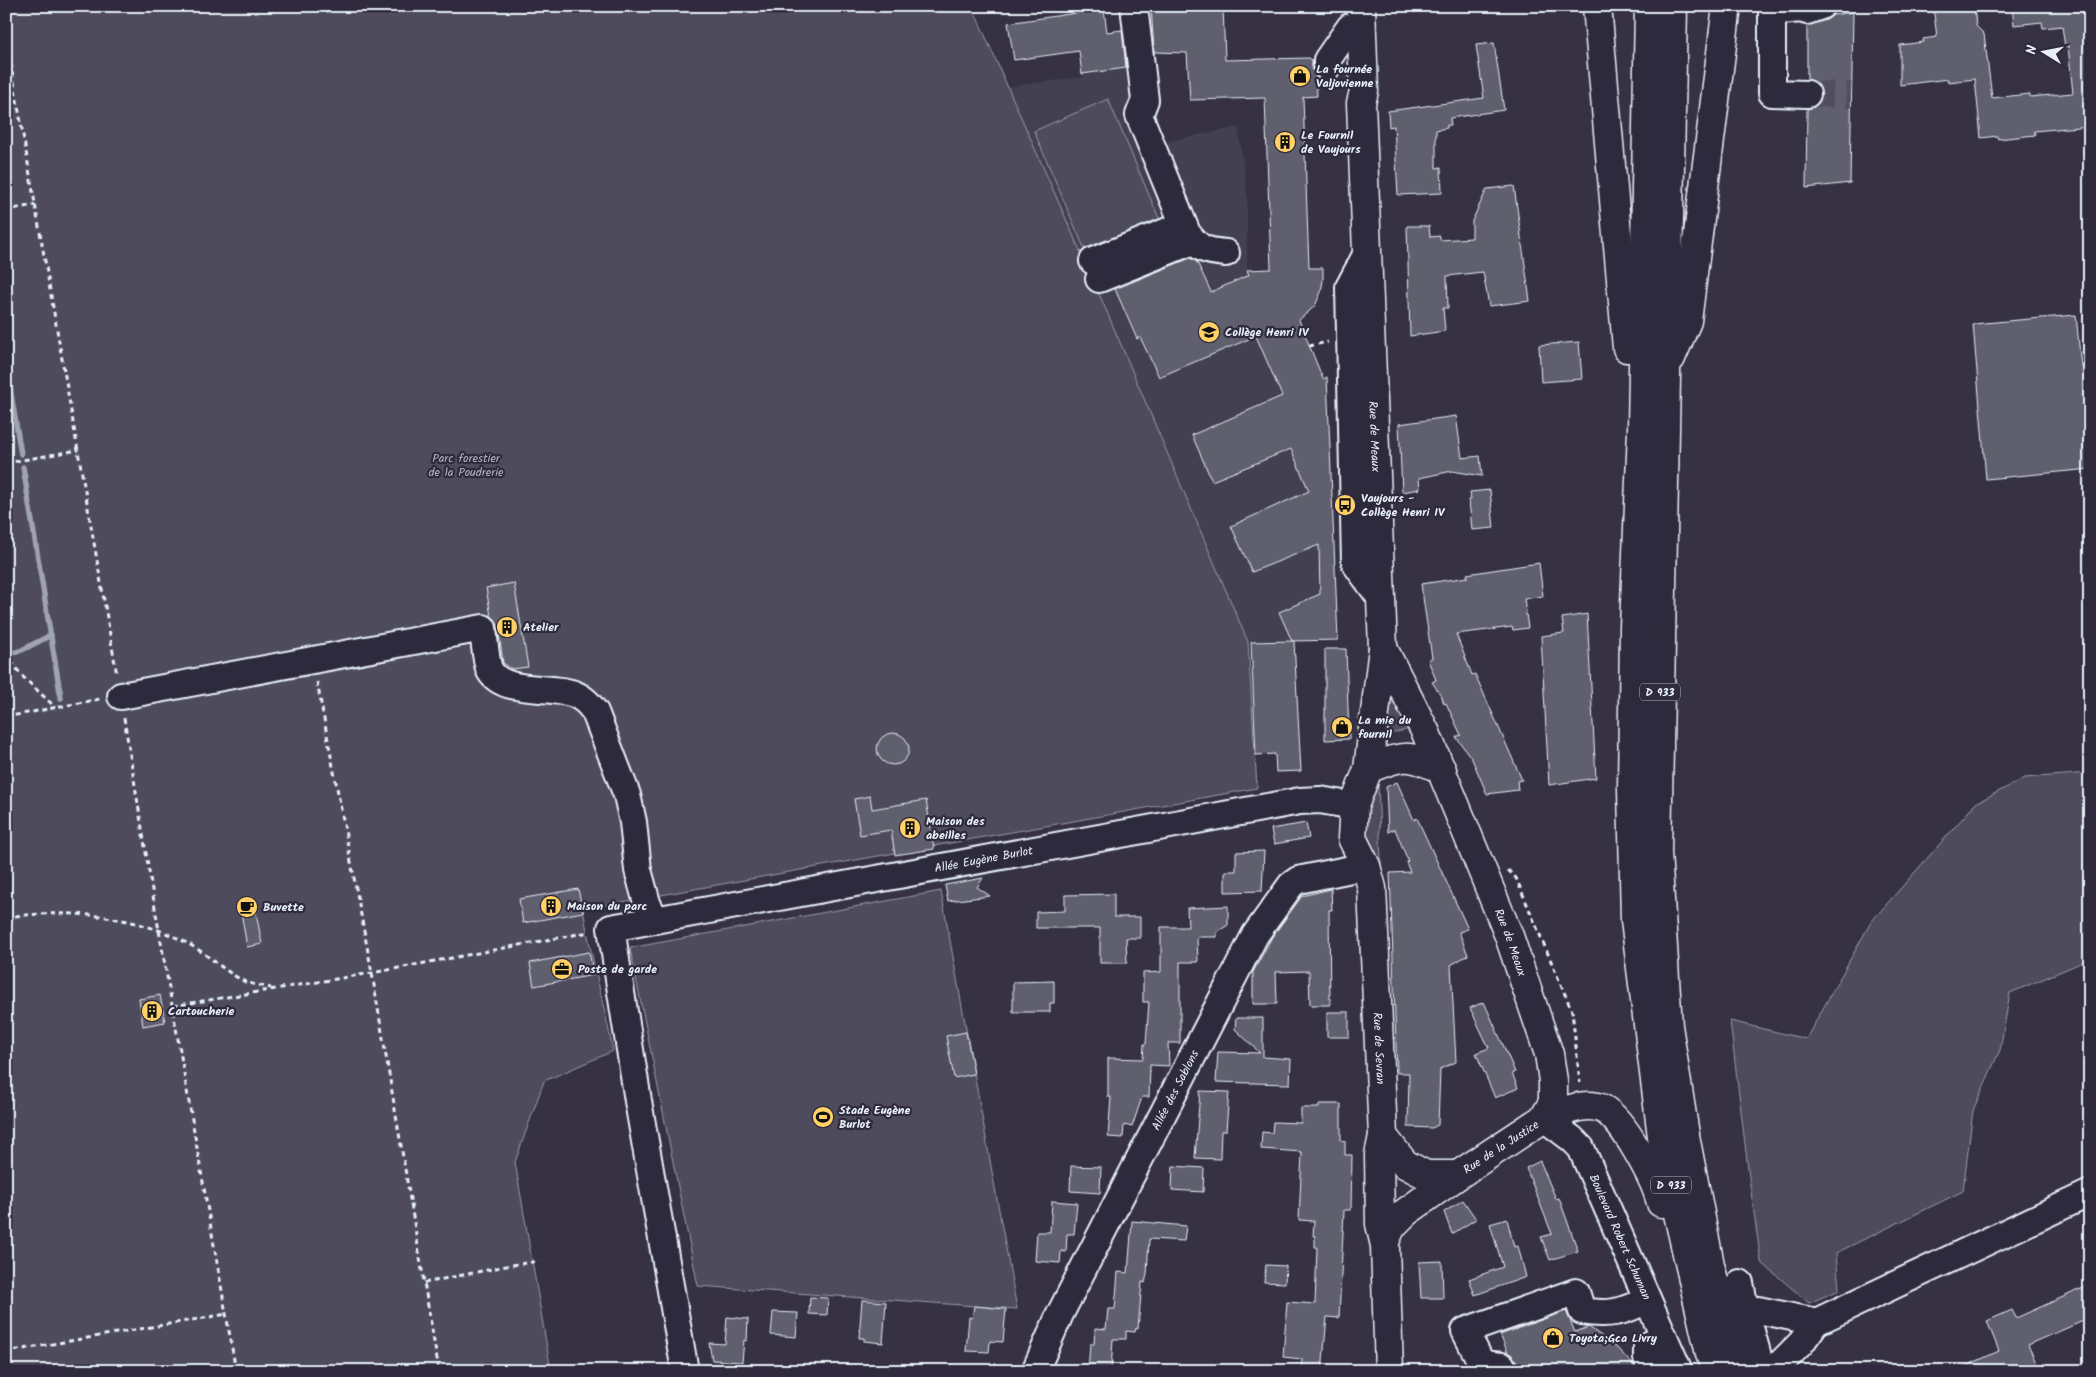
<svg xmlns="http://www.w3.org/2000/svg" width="2096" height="1377" viewBox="0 0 2096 1377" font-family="Kalam,sans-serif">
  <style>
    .built { fill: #433f51 }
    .green { fill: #4d4b5c; stroke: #9a9eaa }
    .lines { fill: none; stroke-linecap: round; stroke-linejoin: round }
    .stream { stroke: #a0a4af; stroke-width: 5.5 }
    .building { fill: #605e6e; stroke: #e8f1f8 }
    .minor-tunnel { stroke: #514f5f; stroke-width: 26; stroke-dasharray: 26 13; stroke-linecap: butt }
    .minor-casing { stroke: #e8f1f8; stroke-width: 30 }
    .major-casing { stroke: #e8f1f8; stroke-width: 31 }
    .highway-casing { stroke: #e8f1f8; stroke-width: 31 }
    .path { stroke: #e8f1f8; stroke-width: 3; stroke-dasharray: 5 4; stroke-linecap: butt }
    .minor { stroke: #2f2a3d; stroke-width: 26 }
    .major { stroke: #2f2a3d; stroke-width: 28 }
    .highway { stroke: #2f2a3d; stroke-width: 28 }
    .labels { text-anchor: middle; stroke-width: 4.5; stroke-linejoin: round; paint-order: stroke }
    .shield { fill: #2f2a3d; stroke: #b0b5c0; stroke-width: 1 }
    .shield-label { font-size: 11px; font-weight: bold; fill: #e8f1f8 }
    .poi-label { font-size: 12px; font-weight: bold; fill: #e8f1f8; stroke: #2f2a3d; text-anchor: start }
    .street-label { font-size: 12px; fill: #e8f1f8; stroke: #2f2a3d }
    .park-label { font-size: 12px; fill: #b2b7c1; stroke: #2f2a3d }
  </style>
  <rect width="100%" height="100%" fill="#363244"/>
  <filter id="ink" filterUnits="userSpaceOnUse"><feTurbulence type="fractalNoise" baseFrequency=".02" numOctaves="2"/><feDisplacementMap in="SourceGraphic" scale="10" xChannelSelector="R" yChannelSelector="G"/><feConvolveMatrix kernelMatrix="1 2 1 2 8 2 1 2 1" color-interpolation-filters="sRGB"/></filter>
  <g filter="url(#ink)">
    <path class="built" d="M 1154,25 L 1159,143 L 1238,127 L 1247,191 L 1247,270 L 1323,268 L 1323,286 L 1319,299 L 1309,313 L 1298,319 L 1323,378 L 1327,377 L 1338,640 L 1248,642 L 1107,312 L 1007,87 L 1083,77 L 1077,36 Z"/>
    <g class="green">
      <path d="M 6,6 L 972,6 L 1107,312 L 1248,642 L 1257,788 L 583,909 C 591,957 604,1004 613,1051 L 544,1081 L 515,1162 L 551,1371 L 6,1371 Z"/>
      <path d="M 1108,99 L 1161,223 L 1087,255 L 1034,131 Z"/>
      <path d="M 1383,683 L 1418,727 L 1386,735 L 1379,733 Z"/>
      <path d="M 2090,773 L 2090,959 L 2010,993 L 2000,1050 L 1973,1110 L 1963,1191 L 1836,1253 L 1839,1290 L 1809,1303 L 1761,1262 L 1749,1177 L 1730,1021 L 1806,1039 L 1871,922 L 1976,803 L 2025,778 Z"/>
      <path d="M 1372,784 L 1378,784 L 1382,888 L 1362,843 L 1361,810 Z"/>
      <path d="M 941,891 L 1017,1309 L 698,1286 L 630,948 Z"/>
    </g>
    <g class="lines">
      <g class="stream">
        <path d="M 6,364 L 21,454"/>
        <path d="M 23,467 L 61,698"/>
        <path d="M 6,655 L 22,650 L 51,635"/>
      </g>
    </g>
    <g class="building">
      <path d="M 1151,6 L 1223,6 L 1225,60 L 1309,58 L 1312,60 L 1312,67 L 1316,77 L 1317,96 L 1303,97 L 1309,268 L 1323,268 L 1323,280 L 1321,292 L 1315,306 L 1299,320 L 1323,379 L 1327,377 L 1338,640 L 1292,641 L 1279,612 L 1320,594 L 1319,545 L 1252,572 L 1231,526 L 1309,491 L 1291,449 L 1212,481 L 1192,435 L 1282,396 L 1256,336 L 1159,377 L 1140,337 L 1137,339 L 1115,289 L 1190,258 L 1197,262 L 1211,292 L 1249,275 L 1247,270 L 1271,269 L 1265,98 L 1190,100 L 1187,53 L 1154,52 Z"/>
      <path d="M 1933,6 L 1974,6 L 1976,26 L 1984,34 L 1992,98 L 2030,94 L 2030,97 L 2073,93 L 2068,46 L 2065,47 L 2062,26 L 2043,28 L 2042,22 L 2014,25 L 2012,6 L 2090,6 L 2090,126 L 2034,131 L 2035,135 L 1998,139 L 1997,136 L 1981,138 L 1975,79 L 1948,82 L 1948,79 L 1900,85 L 1900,45 L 1924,42 L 1923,39 L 1937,37 Z"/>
      <path d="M 1104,9 L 1107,32 L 1122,30 L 1126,68 L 1082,74 L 1079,51 L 1014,60 L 1008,23 Z"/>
      <path d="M 1853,12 L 1850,183 L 1806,188 L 1807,109 L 1814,107 L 1819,102 L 1822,94 L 1820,86 L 1815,82 L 1807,79 L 1807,25 L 1826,20 L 1833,15 Z"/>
      <path d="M 1494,43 L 1504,110 L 1450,118 L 1451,125 L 1447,125 L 1447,128 L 1436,130 L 1436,168 L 1441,167 L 1442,193 L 1398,195 L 1394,126 L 1389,127 L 1388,111 L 1484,98 L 1476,45 Z"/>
      <path d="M 1514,186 L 1530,301 L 1489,306 L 1483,272 L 1447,276 L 1448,308 L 1443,308 L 1445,331 L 1410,336 L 1407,226 L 1429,226 L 1430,237 L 1440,236 L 1440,240 L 1472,238 L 1472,221 L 1487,189 Z"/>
      <path d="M 2076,315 L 2081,366 L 2090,365 L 2090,417 L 2085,418 L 2090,469 L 1986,479 L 1973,324 Z"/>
      <path d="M 1579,342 L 1582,379 L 1541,382 L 1539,345 Z"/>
      <path d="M 1456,416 L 1462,458 L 1480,456 L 1482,476 L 1452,471 L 1419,478 L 1420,489 L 1402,492 L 1399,424 Z"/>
      <path d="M 1490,490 L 1494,528 L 1472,530 L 1469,500 L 1471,499 L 1470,492 Z"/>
      <path d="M 1539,563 L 1543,596 L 1524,599 L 1528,628 L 1513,630 L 1512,627 L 1456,634 L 1472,675 L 1475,674 L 1522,780 L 1517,781 L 1518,790 L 1487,794 L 1472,759 L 1456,737 L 1461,735 L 1446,703 L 1444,704 L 1442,697 L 1432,682 L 1436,680 L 1428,660 L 1432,658 L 1421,584 L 1468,577 L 1467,574 Z"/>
      <path d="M 514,583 L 528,667 L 512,669 L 503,663 L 498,626 L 495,619 L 491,616 L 486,588 Z"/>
      <path d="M 1587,614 L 1596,778 L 1549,785 L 1541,636 L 1564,633 L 1562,618 Z"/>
      <path d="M 1294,641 L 1301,771 L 1276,772 L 1275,754 L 1256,755 L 1251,642 Z"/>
      <path d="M 1325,649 L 1346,649 L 1349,739 L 1325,740 Z"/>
      <circle cx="893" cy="749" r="16"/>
      <path d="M 1397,782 L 1414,820 L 1417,818 L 1468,929 L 1459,932 L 1468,955 L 1451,965 L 1456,1062 L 1440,1069 L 1438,1125 L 1432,1128 L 1408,1127 L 1409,1073 L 1397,1073 L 1390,873 L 1410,872 L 1406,862 L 1408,861 L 1395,829 L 1388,832 L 1386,787 Z"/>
      <path d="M 870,796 L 872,809 L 926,800 L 934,849 L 895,855 L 891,830 L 860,835 L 854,799 Z"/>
      <path d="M 1306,823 L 1309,838 L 1274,844 L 1271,829 Z"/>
      <path d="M 1264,851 L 1262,891 L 1225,892 L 1225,871 L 1236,871 L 1236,852 Z"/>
      <path d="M 983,878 L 977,887 L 990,896 L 948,901 L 945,885 Z"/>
      <path d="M 578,889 L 583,912 L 523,923 L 519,899 Z"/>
      <path d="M 1331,889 L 1332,910 L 1329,910 L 1330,1005 L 1310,1005 L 1309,971 L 1276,972 L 1277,1004 L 1253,1004 L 1253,972 L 1272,937 L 1302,896 Z"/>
      <path d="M 1114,894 L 1114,917 L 1140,917 L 1140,938 L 1126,938 L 1127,963 L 1100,963 L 1100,928 L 1036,928 L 1036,912 L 1065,911 L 1065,895 Z"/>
      <path d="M 253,897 L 262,944 L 247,947 L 239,900 Z"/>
      <path d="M 1228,906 L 1228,925 L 1217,932 L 1217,937 L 1197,937 L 1198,962 L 1180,962 L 1180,1043 L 1168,1043 L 1169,1066 L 1150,1065 L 1149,1097 L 1142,1097 L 1132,1127 L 1124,1125 L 1123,1138 L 1108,1137 L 1111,1097 L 1108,1097 L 1108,1058 L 1143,1059 L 1144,1044 L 1146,1044 L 1149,1002 L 1143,1002 L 1143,973 L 1161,972 L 1161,927 L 1188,927 L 1187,908 Z"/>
      <path d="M 589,952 L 594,975 L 534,986 L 530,963 Z"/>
      <path d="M 1054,981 L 1054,1003 L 1050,1003 L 1050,1012 L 1013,1012 L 1013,982 Z"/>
      <path d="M 160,995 L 165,1022 L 143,1026 L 139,999 Z"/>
      <path d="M 1484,1002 L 1515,1072 L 1512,1073 L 1518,1088 L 1495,1098 L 1476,1053 L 1489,1048 L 1470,1008 Z"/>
      <rect x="1327" y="1012" width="22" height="25"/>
      <path d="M 1236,1018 L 1263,1018 L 1263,1057 L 1291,1059 L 1290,1084 L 1216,1082 L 1218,1052 L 1260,1053 L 1235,1029 Z"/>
      <path d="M 966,1032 L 974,1074 L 954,1078 L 946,1036 Z"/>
      <path d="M 1200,1091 L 1229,1092 L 1226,1131 L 1221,1131 L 1220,1159 L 1195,1158 Z"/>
      <path d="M 1319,1104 L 1341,1104 L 1341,1140 L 1345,1141 L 1345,1155 L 1352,1155 L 1351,1210 L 1344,1210 L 1339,1318 L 1327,1317 L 1322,1371 L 1301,1371 L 1302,1359 L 1283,1357 L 1287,1302 L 1315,1304 L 1317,1247 L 1315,1247 L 1315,1236 L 1313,1236 L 1314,1221 L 1299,1220 L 1302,1152 L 1261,1149 L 1262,1132 L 1272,1133 L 1273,1122 L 1301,1123 L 1301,1108 L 1319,1108 Z"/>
      <path d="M 1540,1161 L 1556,1199 L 1559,1198 L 1578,1251 L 1550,1260 L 1541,1237 L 1552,1234 L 1526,1168 Z"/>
      <path d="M 1071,1166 L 1101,1167 L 1100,1193 L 1070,1191 Z"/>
      <path d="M 1173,1166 L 1204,1168 L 1203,1192 L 1172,1190 Z"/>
      <path d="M 1463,1200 L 1476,1219 L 1452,1234 L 1444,1212 Z"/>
      <path d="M 1052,1201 L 1077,1203 L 1074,1234 L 1067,1234 L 1066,1252 L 1061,1251 L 1060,1263 L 1035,1261 L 1037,1232 L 1050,1232 Z"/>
      <path d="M 1507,1219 L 1514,1247 L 1518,1246 L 1526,1277 L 1475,1295 L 1469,1279 L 1503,1267 L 1490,1224 Z"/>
      <path d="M 1132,1221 L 1186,1226 L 1184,1241 L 1149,1239 L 1147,1274 L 1145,1283 L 1142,1282 L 1138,1329 L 1136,1328 L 1135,1332 L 1126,1331 L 1126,1339 L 1113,1339 L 1111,1371 L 1088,1371 L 1090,1344 L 1094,1344 L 1095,1328 L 1106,1329 L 1108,1309 L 1115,1309 L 1118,1272 L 1128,1273 Z"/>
      <path d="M 1442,1261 L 1443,1298 L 1421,1298 L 1419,1262 Z"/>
      <path d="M 1266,1265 L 1286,1266 L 1285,1283 L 1264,1282 Z"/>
      <path d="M 2090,1285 L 2090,1318 L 2028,1345 L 2038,1367 L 2028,1371 L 1955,1371 L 1999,1351 L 1987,1321 L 2012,1310 L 2016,1318 Z"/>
      <path d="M 810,1297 L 828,1298 L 827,1315 L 809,1314 Z"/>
      <path d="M 862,1300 L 886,1302 L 883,1343 L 864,1341 L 864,1338 L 859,1338 Z"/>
      <path d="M 974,1306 L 1006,1309 L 1003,1342 L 990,1341 L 989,1352 L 966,1351 L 969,1317 L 972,1318 Z"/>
      <path d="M 1566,1311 L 1575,1332 L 1589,1327 L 1616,1347 L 1634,1366 L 1636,1371 L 1519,1371 L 1516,1360 L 1508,1353 L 1500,1335 Z"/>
      <path d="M 773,1312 L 798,1313 L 796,1337 L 771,1335 Z"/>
      <path d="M 727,1317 L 748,1319 L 747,1341 L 744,1340 L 742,1362 L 712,1360 L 709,1343 L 725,1344 Z"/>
    </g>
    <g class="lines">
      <path class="minor-tunnel" d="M 1807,94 L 1851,95"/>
      <g class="minor-casing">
        <g id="minor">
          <path d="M 1134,6 L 1145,100 L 1139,115 L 1187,233 C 1200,250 1205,251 1226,253"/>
          <path d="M 1772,6 L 1772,93 L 1807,94"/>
          <path d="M 1773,12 L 1800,9 L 1807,11 L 1821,6"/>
          <path d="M 1327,67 L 1327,60 L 1350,27"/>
          <path d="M 1366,255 L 1349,287 L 1355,563 L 1379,596"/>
          <path d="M 1093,261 L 1183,225"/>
          <path d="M 1099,279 L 1193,241"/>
          <path d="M 121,696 L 483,628 C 484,637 486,664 490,671 C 504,695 553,685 574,694 C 584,698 589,704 595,712 L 627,795 L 633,822 L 638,870 L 647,903 L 655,920"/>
          <path id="s1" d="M 1544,1118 L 1572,1139 L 1581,1148 L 1679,1371"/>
          <path d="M 1740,1283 L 1746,1313 L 1762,1371"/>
          <path d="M 1746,1313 L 1758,1310 L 1816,1322"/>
          <path id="s2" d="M 685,1371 L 638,1101 L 611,928 L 1300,801 L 1320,800 L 1354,806"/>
          <path id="s3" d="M 1035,1371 L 1060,1314 L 1255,935 L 1291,885 L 1298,880 L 1366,866"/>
          <path d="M 1504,1371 L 1502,1366 L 1482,1364 L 1465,1331 L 1576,1292 L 1582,1311 C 1609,1316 1623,1312 1647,1300"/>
          <path d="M 1652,1371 L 1647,1358 L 1647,1346 L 1664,1337"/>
          <path d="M 1773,1371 L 1801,1343 L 1816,1322 L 2090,1193"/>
        </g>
      </g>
      <g class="major-casing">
        <g id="major">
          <path id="s4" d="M 1361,6 L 1364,91 L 1361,103 L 1383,648 L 1368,769 L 1354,806 L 1352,838 L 1366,866 L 1372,888 L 1383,1136 L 1379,1155 L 1380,1224 L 1385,1246 L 1389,1371"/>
          <path id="s5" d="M 1383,648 L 1426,733 L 1509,936 L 1549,1054 L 1553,1081 L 1553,1102 L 1544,1118 L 1458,1175 L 1406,1212 L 1392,1226 L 1385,1241"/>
          <path d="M 1368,769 C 1402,755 1409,753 1442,770"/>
          <path d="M 1383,1136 L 1405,1164 L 1426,1175 L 1458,1175"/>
        </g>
      </g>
      <g class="highway-casing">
        <g id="highway">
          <path d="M 1597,6 L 1627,348"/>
          <path d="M 1649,6 L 1642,430 L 1634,628 L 1632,789 L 1635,920 L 1664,1153 L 1710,1354 L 1716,1371"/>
          <path d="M 1673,6 L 1657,852 L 1668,1026 L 1686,1141 L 1710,1265 L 1737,1371"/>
          <path d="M 1671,358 L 1687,321 L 1727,6"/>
          <path d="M 1544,1118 C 1562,1113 1585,1100 1603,1109 C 1624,1120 1656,1181 1661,1203"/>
        </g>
      </g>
      <g class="path">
        <path d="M 6,37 L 117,675"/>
        <path d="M 6,210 L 35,205"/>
        <path d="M 1309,346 L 1328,342"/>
        <path d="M 6,463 L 78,450"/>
        <path d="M 6,654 L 21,675 L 55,707"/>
        <path d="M 317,682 L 372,973 L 439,1371"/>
        <path d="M 6,717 L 100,699"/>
        <path d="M 124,718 L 154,902 L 236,1371"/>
        <path d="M 1508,870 L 1516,878 L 1572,1011 L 1580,1083"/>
        <path d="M 6,917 C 70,909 138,914 194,947 C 212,958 229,975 248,983 C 255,985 264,986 271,988"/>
        <path d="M 173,1006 L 372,973 L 589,932"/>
        <path d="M 424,1283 L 506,1266 L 539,1261"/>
        <path d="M 6,1352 L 227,1314"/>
      </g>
      <use href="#minor" class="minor"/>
      <use href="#major" class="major"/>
      <use href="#highway" class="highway"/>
    </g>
  </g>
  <defs>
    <g id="shop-disc" transform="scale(1.125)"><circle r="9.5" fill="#ffd166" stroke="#2f2a3d"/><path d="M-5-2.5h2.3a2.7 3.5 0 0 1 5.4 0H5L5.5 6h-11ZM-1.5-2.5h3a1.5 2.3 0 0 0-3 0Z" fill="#111"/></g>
    <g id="building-disc" transform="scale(1.125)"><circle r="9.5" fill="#ffd166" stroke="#2f2a3d"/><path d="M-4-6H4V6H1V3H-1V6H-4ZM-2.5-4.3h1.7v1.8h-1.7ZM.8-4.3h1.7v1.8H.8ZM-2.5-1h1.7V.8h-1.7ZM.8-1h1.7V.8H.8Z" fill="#111"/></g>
    <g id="school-disc" transform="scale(1.125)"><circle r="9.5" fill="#ffd166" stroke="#2f2a3d"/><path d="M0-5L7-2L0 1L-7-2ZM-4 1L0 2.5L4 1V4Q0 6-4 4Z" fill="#111"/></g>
    <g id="bus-disc" transform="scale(1.125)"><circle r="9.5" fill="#ffd166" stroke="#2f2a3d"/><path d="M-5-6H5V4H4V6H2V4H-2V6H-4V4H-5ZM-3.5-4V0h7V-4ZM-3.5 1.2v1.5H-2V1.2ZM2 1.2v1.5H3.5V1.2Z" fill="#111"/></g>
    <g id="cafe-disc" transform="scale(1.125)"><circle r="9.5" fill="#ffd166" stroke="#2f2a3d"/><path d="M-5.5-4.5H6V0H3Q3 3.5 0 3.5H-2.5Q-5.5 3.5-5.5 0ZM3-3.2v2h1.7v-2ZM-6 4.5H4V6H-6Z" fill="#111"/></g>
    <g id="office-disc" transform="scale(1.125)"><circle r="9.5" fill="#ffd166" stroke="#2f2a3d"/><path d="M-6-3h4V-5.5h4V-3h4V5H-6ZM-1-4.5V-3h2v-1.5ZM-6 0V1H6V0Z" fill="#111"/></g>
    <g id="stadium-disc" transform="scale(1.125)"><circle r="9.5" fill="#ffd166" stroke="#2f2a3d"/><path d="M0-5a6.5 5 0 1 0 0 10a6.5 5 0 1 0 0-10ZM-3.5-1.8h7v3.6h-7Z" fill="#111"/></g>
  </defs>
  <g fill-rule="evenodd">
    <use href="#shop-disc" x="1300" y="76"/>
    <use href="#building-disc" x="1285" y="142"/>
    <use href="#school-disc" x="1209" y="332"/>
    <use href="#bus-disc" x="1345" y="505"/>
    <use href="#building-disc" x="507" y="627"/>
    <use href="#shop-disc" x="1342" y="727"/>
    <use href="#building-disc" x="910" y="828"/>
    <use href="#building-disc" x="551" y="906"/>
    <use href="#cafe-disc" x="247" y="907"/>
    <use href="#office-disc" x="562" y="969"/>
    <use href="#building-disc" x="152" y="1011"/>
    <use href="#stadium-disc" x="823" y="1117"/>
    <use href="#shop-disc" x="1553" y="1338"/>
  </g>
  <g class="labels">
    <g class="shield">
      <rect x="1640" y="683.5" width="40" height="17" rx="4"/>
      <rect x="1651" y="1176.5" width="40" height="17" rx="4"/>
    </g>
    <g class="shield-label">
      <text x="1660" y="696">D 933</text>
      <text x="1671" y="1189">D 933</text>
    </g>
    <g class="poi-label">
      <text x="1316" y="73">La fournée<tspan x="1316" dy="14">Valjovienne</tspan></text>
      <text x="1301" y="139">Le Fournil<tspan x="1301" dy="14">de Vaujours</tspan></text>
      <text x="1225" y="336">Collège Henri IV</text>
      <text x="1361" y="502">Vaujours -<tspan x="1361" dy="14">Collège Henri IV</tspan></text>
      <text x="523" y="631">Atelier</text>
      <text x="1358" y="724">La mie du<tspan x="1358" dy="14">fournil</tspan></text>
      <text x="926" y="825">Maison des<tspan x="926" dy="14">abeilles</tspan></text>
      <text x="567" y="910">Maison du parc</text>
      <text x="263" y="911">Buvette</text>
      <text x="578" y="973">Poste de garde</text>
      <text x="168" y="1015">Cartoucherie</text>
      <text x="839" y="1114">Stade Eugène<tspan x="839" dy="14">Burlot</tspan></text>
      <text x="1569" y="1342">Toyota;Gca Livry</text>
    </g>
    <g class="street-label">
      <text dy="4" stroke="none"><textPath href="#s4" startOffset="431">Rue de Meaux</textPath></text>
      <text dy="4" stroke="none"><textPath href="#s2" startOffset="828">Allée Eugène Burlot</textPath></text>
      <text dy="4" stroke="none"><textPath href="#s5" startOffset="321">Rue de Meaux</textPath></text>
      <text dy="4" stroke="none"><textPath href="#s4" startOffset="1051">Rue de Sevran</textPath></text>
      <text dy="4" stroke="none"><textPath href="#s3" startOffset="314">Allée des Sablons</textPath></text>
      <text transform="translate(1501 1147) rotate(-33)" y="4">Rue de la Justice</text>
      <text dy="4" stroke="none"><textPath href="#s1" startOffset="145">Boulevard Robert Schuman</textPath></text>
    </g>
    <g class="park-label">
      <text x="466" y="462">Parc forestier<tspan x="466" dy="14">de la Poudrerie</tspan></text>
    </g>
  </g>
  <rect width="2096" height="1377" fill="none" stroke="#2f2a3d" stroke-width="25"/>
  <rect x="12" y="12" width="2071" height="1352" fill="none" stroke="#e8f1f8" stroke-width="2" filter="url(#ink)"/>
  <g transform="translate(2044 52) rotate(280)" stroke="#2f2a3d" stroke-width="4" paint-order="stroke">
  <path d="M0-4L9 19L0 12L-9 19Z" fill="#e8f1f8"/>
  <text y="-8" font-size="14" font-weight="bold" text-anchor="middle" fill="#e8f1f8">N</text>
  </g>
</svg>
